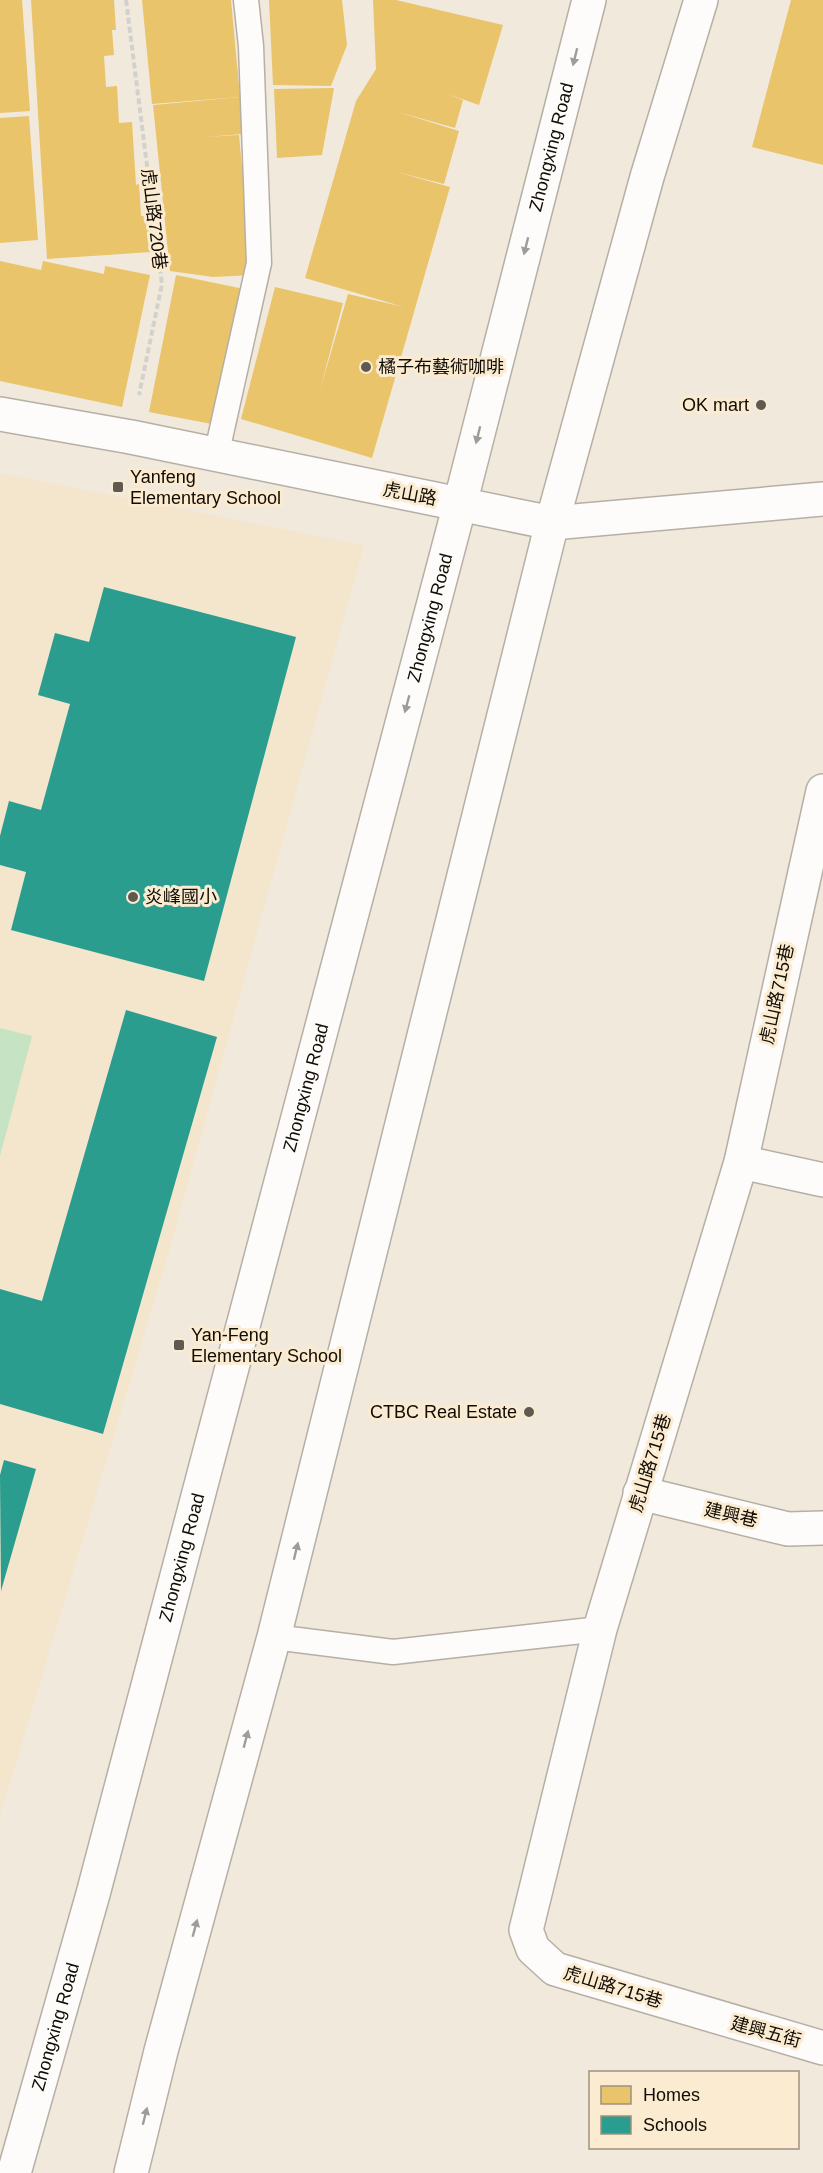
<svg xmlns="http://www.w3.org/2000/svg" width="823" height="2173" viewBox="0 0 823 2173" font-family="Arial,'Noto Sans TC',sans-serif">
  <style>
    .built { fill: #f4e5cd }
    .green { fill: #c6e3c4 }
    .homes { fill: #e9c46a }
    .schools { fill: #2a9d8f }
    .lines { fill: none; stroke-linecap: round; stroke-linejoin: round }
    .service-casing { stroke: #b6afa5; stroke-width: 27 }
    .minor-casing { stroke: #b6afa5; stroke-width: 36 }
    .tertiary-casing { stroke: #b6afa5; stroke-width: 36 }
    .path { stroke: #d3d1cd; stroke-width: 4; stroke-dasharray: 6 3; stroke-linecap: butt }
    .service { stroke: #fdfcfa; stroke-width: 24 }
    .minor { stroke: #fdfcfa; stroke-width: 33 }
    .tertiary { stroke: #fdfcfa; stroke-width: 33 }
    .oneway { fill: #9f9c98 }
    .poi-dot { fill: #5f594f; stroke: #fbebd1; stroke-width: 2 }
    .labels { text-anchor: middle; stroke-width: 6; stroke-linejoin: round; paint-order: stroke }
    .street-label { font-size: 18px; fill: #110c04; stroke: #fbebd1 }
    .poi-label { font-size: 18px; fill: #110c04; stroke: #fbebd1; text-anchor: start }
  </style>
  <rect width="100%" height="100%" fill="#f1e9db"/>
  <path class="built" d="M 0,473 L 364,545 L 170,1248 L 0,1816 Z"/>
  <path class="green" d="M 0,1028 L 32,1036 L 0,1156 Z"/>
  <g class="homes">
    <path d="M 0,0 L 22,0 L 30,111 L 0,113 Z"/>
    <path d="M 31,0 L 114,0 L 116,30 L 112,30 L 114,55 L 104,56 L 106,87 L 117,86 L 119,123 L 132,122 L 136,185 L 139,184 L 141,216 L 149,215 L 151,252 L 47,259 Z"/>
    <path d="M 142,0 L 231,0 L 240,97 L 152,104 Z"/>
    <path d="M 269,0 L 342,0 L 347,45 L 331,86 L 273,85 Z"/>
    <path d="M 373,0 L 396,0 L 503,25 L 479,105 L 445,93 L 463,100 L 455,128 L 398,112 L 459,131 L 444,184 L 393,171 L 450,187 L 372,458 L 241,419 L 275,287 L 343,303 L 320,390 L 348,294 L 404,307 L 305,278 L 356,101 L 376,69 Z"/>
    <path d="M 791,0 L 823,0 L 823,165 L 752,147 Z"/>
    <path d="M 334,88 L 322,155 L 277,158 L 274,89 Z"/>
    <path d="M 240,97 L 243,134 L 205,137 L 239,135 L 252,275 L 213,277 L 170,271 L 153,105 Z"/>
    <path d="M 29,116 L 38,240 L 0,243 L 0,118 Z"/>
    <path d="M 0,261 L 41,270 L 43,261 L 104,274 L 105,266 L 150,275 L 122,407 L 0,381 Z"/>
    <path d="M 176,275 L 249,290 L 222,426 L 149,412 Z"/>
  </g>
  <g class="schools">
    <path d="M 104,587 L 296,637 L 204,981 L 11,930 L 26,872 L 0,865 L 0,836 L 9,801 L 41,810 L 70,704 L 38,695 L 55,633 L 89,642 Z"/>
    <path d="M 126,1010 L 217,1037 L 103,1434 L 0,1404 L 0,1289 L 42,1301 Z"/>
    <path d="M 4,1460 L 36,1469 L 1,1591 L 0,1475 Z"/>
  </g>
  <g class="lines">
    <g class="service-casing">
      <g id="service">
        <path d="M 216,456 L 259,263 L 251,46 L 246,0"/>
        <path d="M 274,1637 L 393,1652 L 600,1629"/>
      </g>
    </g>
    <g class="minor-casing">
      <g id="minor">
        <path d="M 823,791 L 741,1162 L 600,1629 L 526,1930 L 533,1949 L 555,1969 L 823,2048"/>
        <path d="M 741,1162 L 823,1180"/>
        <path d="M 640,1493 L 788,1529 L 823,1528"/>
      </g>
    </g>
    <g class="tertiary-casing">
      <g id="tertiary">
        <path d="M 0,414 L 131,437 L 552,523 L 823,499"/>
        <path id="s1" d="M 14,2173 L 93,1894 L 460,504 L 589,0"/>
        <path d="M 131,2173 L 161,2051 L 274,1637 L 552,523 L 647,177 L 701,0"/>
      </g>
    </g>
    <path class="path" d="M 126,0 L 162,284 L 139,395"/>
    <use href="#service" class="service"/>
    <use href="#minor" class="minor"/>
    <use href="#tertiary" class="tertiary"/>
  </g>
  <defs><path id="oneway-solid" d="M-6-.8H1V-3.2L6.5 0L1 3.2V.8H-6Z" transform="scale(1.5)"/></defs>
  <g class="oneway">
    <use href="#oneway-solid" transform="translate(575 57) rotate(104)"/>
    <use href="#oneway-solid" transform="translate(526 246) rotate(104)"/>
    <use href="#oneway-solid" transform="translate(478 435) rotate(104)"/>
    <use href="#oneway-solid" transform="translate(407 704) rotate(105)"/>
    <use href="#oneway-solid" transform="translate(296 1551) rotate(-76)"/>
    <use href="#oneway-solid" transform="translate(246 1739) rotate(-75)"/>
    <use href="#oneway-solid" transform="translate(195 1928) rotate(-75)"/>
    <use href="#oneway-solid" transform="translate(145 2116) rotate(-76)"/>
  </g>
  <g class="poi-dot">
    <circle cx="366" cy="367" r="6"/>
    <circle cx="761" cy="405" r="6"/>
    <rect x="112" y="481" width="12" height="12" rx="3"/>
    <circle cx="133" cy="897" r="6"/>
    <rect x="173" y="1339" width="12" height="12" rx="3"/>
    <circle cx="529" cy="1412" r="6"/>
  </g>
  <g class="labels">
    <g class="street-label">
      <text dy="6" stroke="none"><textPath href="#s1" startOffset="2096">Zhongxing Road</textPath></text>
      <text transform="translate(154 219) rotate(83)" y="6">虎山路720巷</text>
      <text transform="translate(410 494) rotate(11)" y="6">虎山路</text>
      <text dy="6" stroke="none"><textPath href="#s1" startOffset="1610">Zhongxing Road</textPath></text>
      <text transform="translate(777 994) rotate(-78)" y="6">虎山路715巷</text>
      <text dy="6" stroke="none"><textPath href="#s1" startOffset="1124">Zhongxing Road</textPath></text>
      <text transform="translate(650 1463) rotate(-73)" y="6">虎山路715巷</text>
      <text transform="translate(731 1515) rotate(13)" y="6">建興巷</text>
      <text dy="6" stroke="none"><textPath href="#s1" startOffset="638">Zhongxing Road</textPath></text>
      <text transform="translate(613 1987) rotate(17)" y="6">虎山路715巷</text>
      <text dy="6" stroke="none"><textPath href="#s1" startOffset="152">Zhongxing Road</textPath></text>
      <text transform="translate(766 2032) rotate(15)" y="6">建興五街</text>
    </g>
    <g class="poi-label">
      <text x="378" y="373">橘子布藝術咖啡</text>
      <text x="749" y="411" text-anchor="end">OK mart</text>
      <text x="130" y="483">Yanfeng<tspan x="130" dy="21">Elementary School</tspan></text>
      <text x="145" y="903">炎峰國小</text>
      <text x="191" y="1341">Yan-Feng<tspan x="191" dy="21">Elementary School</tspan></text>
      <text x="517" y="1418" text-anchor="end">CTBC Real Estate</text>
    </g>
  </g>
  <rect x="589" y="2071" width="210" height="78" fill="#fbebd1" stroke="#9d927f" stroke-width="1.5"/>
  <rect x="601" y="2086" width="30" height="18" fill="#e9c46a" stroke="#9d927f" stroke-width="1.5"/>
  <text x="643" y="2101" font-size="18" fill="#110c04">Homes</text>
  <rect x="601" y="2116" width="30" height="18" fill="#2a9d8f" stroke="#9d927f" stroke-width="1.5"/>
  <text x="643" y="2131" font-size="18" fill="#110c04">Schools</text>
</svg>
